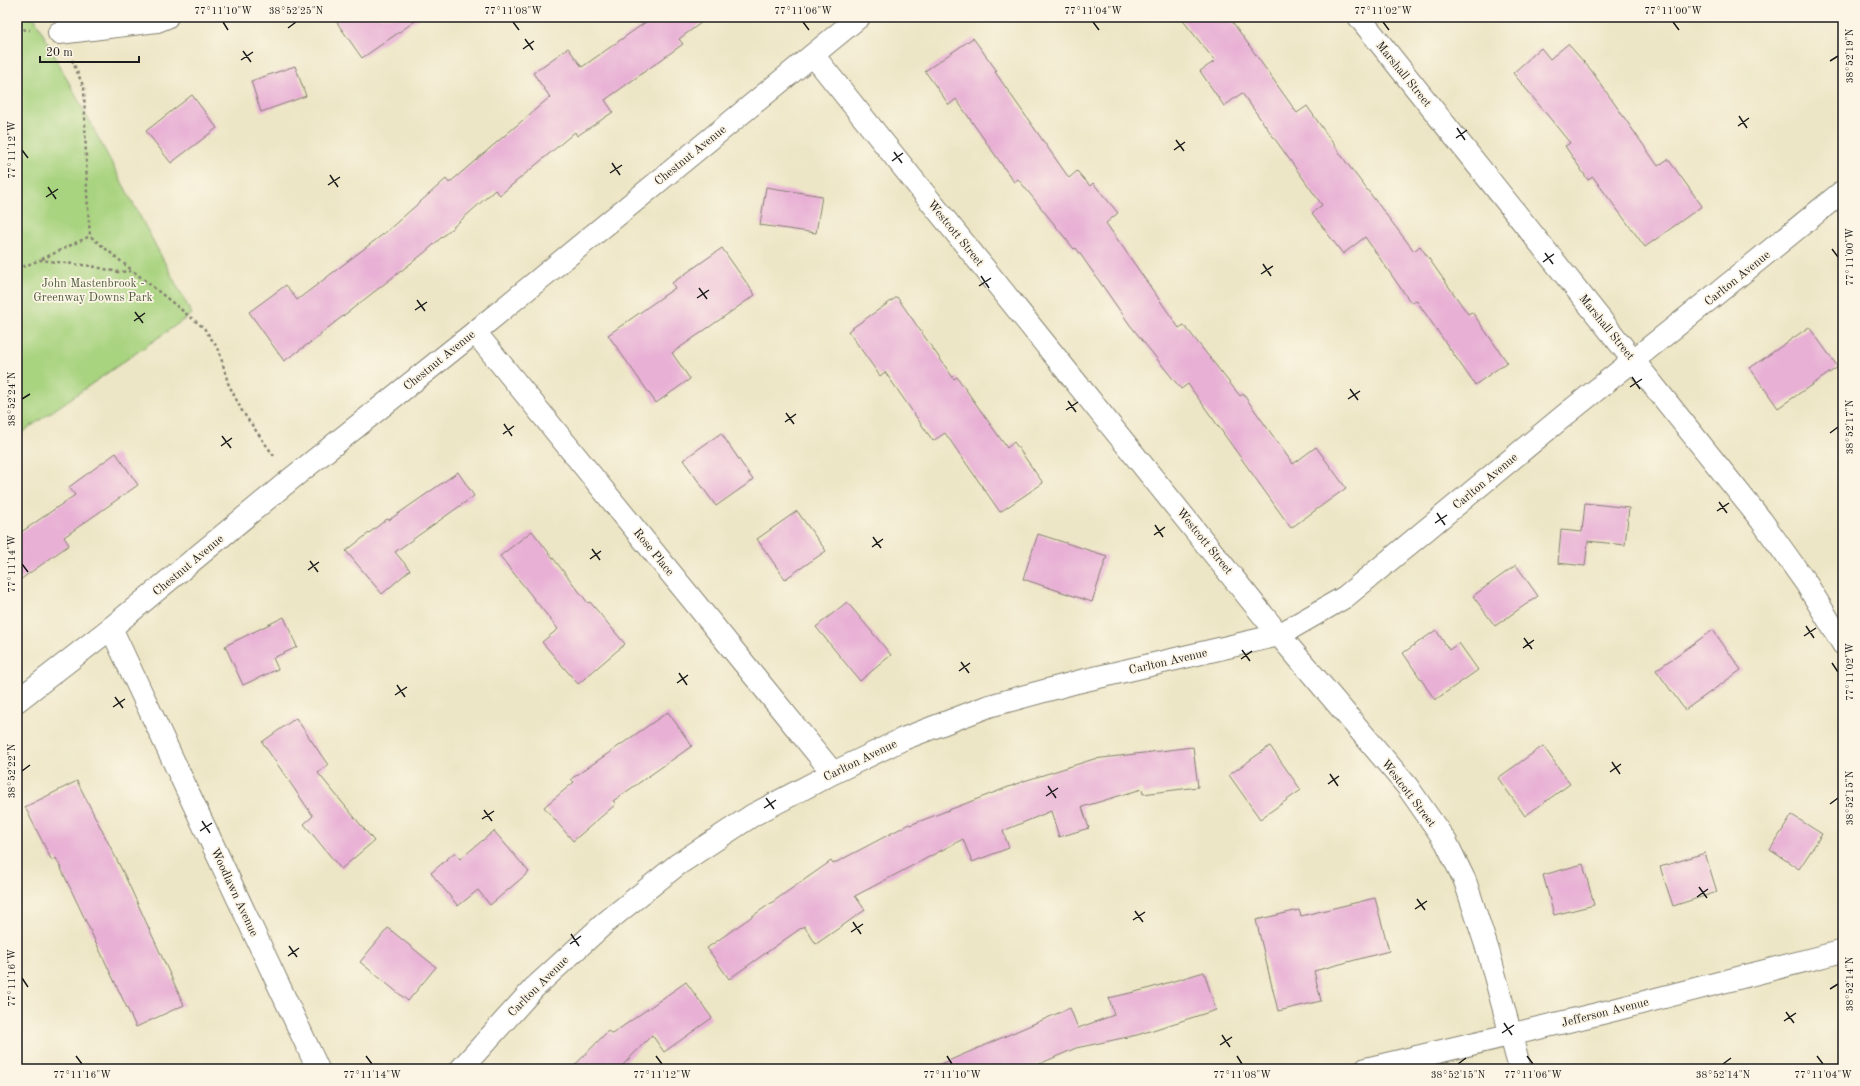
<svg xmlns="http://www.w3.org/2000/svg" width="1860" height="1086" viewBox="0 0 1860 1086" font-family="'Old Standard TT',serif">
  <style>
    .green { fill: #a8d37f; stroke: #62784e }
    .building { fill: #e8b0d5 }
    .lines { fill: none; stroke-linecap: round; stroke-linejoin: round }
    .street-casing { stroke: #848171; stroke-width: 24 }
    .path { stroke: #848171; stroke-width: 2.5; stroke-dasharray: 3 3; stroke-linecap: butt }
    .street { stroke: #fff; stroke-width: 22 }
    .ticks { fill: none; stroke: #1c1c1c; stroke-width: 1.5 }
    .labels { text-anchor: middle; stroke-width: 3.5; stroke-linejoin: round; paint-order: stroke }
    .street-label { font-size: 12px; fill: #1c1c1c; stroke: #fcf5e5 }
    .park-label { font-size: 12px; fill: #4d5c3f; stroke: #fcf5e5 }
    .neatline { fill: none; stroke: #1c1c1c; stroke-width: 1.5 }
    .ticks-label { font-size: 10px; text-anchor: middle; fill: #1c1c1c }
  </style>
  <rect width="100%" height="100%" fill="#fcf5e5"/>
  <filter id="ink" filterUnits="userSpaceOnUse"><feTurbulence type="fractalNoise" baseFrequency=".025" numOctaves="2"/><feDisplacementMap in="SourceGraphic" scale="8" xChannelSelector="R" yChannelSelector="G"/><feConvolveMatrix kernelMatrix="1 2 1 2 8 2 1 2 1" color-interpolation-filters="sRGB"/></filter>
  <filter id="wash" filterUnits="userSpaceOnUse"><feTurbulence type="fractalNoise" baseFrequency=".012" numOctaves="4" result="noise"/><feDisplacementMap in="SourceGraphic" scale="16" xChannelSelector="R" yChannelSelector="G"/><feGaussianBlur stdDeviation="0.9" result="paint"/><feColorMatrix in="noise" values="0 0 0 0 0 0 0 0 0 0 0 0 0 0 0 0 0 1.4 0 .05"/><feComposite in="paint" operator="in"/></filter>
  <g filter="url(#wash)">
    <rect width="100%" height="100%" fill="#ede6c6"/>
    <path class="green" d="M 17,17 L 34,17 L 192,314 L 17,436 Z"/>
    <g id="blocks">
      <g class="building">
        <path d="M 333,17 L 421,17 L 362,58 Z"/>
        <path d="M 653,17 L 709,17 L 679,39 L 683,44 L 605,100 L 613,112 L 577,136 L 575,132 L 500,195 L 495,190 L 424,253 L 320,334 L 321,335 L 284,361 L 249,312 L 286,285 L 297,300 L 386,232 L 446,179 L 449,183 L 550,97 L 533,73 L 568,48 L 582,67 Z"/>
        <path d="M 1180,17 L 1229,17 L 1297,113 L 1307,106 L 1346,162 L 1414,251 L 1420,246 L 1468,314 L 1472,312 L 1507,362 L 1475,385 L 1416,300 L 1411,303 L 1365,237 L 1343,254 L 1312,213 L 1322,205 L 1242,93 L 1224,106 L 1200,71 L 1215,61 Z"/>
        <path d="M 973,38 L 997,71 L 995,72 L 1069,178 L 1077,171 L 1090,186 L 1093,183 L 1118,213 L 1106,223 L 1179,328 L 1184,325 L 1240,396 L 1243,394 L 1293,464 L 1316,447 L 1346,488 L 1291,528 L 1188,384 L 1181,389 L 1130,325 L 1076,248 L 1074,249 L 1018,179 L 1014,182 L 956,99 L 949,105 L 925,71 Z"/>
        <path d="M 1568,44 L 1591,70 L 1658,166 L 1668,159 L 1702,206 L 1645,247 L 1593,177 L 1588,180 L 1565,146 L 1570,143 L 1513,73 L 1541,48 L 1550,59 Z"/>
        <path d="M 295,66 L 306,96 L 261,112 L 251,81 Z"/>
        <path d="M 192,95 L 217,128 L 171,163 L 146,131 Z"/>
        <path d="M 766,187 L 822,196 L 816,233 L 760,225 Z"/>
        <path d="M 722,248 L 755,295 L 672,353 L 690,379 L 656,403 L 608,335 L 675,288 L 672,283 Z"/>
        <path d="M 897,297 L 954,379 L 957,377 L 1007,448 L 1014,442 L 1043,483 L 1000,512 L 945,433 L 933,441 L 885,372 L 880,376 L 848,331 Z"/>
        <path d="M 1809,327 L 1838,367 L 1778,408 L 1750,368 Z"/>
        <path d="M 721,433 L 753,480 L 716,506 L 683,460 Z"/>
        <path d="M 116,453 L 138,485 L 64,537 L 69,545 L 17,582 L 17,535 L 75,495 L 69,487 Z"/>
        <path d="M 458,472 L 474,496 L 395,552 L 410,570 L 382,594 L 346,551 L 387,519 L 389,520 Z"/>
        <path d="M 1585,503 L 1629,508 L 1625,545 L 1588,541 L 1585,566 L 1558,563 L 1561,530 L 1582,532 Z"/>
        <path d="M 797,511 L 826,551 L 785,579 L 757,539 Z"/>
        <path d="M 532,531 L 588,603 L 590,602 L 625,644 L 578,684 L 542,642 L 558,629 L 500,556 Z"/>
        <path d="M 1038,534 L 1107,556 L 1092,602 L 1023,579 Z"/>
        <path d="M 1516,565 L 1538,596 L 1495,626 L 1473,596 Z"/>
        <path d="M 847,602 L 891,655 L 860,681 L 816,627 Z"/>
        <path d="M 284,617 L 297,647 L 273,658 L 278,669 L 243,685 L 225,646 Z"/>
        <path d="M 1436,630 L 1449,650 L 1459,643 L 1478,670 L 1435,700 L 1403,653 Z"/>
        <path d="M 1713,630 L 1741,670 L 1685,710 L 1656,670 Z"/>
        <path d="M 668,712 L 692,746 L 613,801 L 616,804 L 573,841 L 544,807 L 574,782 L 571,779 Z"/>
        <path d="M 296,718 L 328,765 L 318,773 L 374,841 L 341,869 L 304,824 L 313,816 L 262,742 Z"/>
        <path d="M 1270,746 L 1301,790 L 1260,819 L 1229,775 Z"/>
        <path d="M 1543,746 L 1570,784 L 1525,816 L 1498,778 Z"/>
        <path d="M 1193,747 L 1198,787 L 1143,794 L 1142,789 L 1082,807 L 1089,828 L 1059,837 L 1051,811 L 1003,831 L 1009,848 L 972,862 L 963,839 L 855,896 L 865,910 L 816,944 L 804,926 L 729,979 L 707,948 L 831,861 L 833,864 L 909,824 L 910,825 L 1024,781 L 1094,759 Z"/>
        <path d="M 77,781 L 125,876 L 184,1005 L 136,1027 L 56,858 L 52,861 L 25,807 Z"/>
        <path d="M 1792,815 L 1822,834 L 1799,869 L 1770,850 Z"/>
        <path d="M 494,831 L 529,872 L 490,905 L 478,890 L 458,906 L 431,873 L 455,852 L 460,859 Z"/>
        <path d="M 1705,853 L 1717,892 L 1673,906 L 1660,867 Z"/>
        <path d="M 1583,864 L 1594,905 L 1554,915 L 1543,875 Z"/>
        <path d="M 1375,898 L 1389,951 L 1314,971 L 1321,1001 L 1278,1011 L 1256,920 L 1299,910 L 1301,916 Z"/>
        <path d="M 388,928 L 436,967 L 408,1001 L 360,962 Z"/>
        <path d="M 1204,972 L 1216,1010 L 1137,1035 L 1076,1048 L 1028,1069 L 930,1069 L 1070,1008 L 1078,1028 L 1114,1015 L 1109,998 L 1147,989 Z"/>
        <path d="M 686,982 L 712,1018 L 664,1052 L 652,1035 L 619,1069 L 571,1069 L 608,1031 L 612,1034 Z"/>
      </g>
    </g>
  </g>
  <g filter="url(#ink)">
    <use href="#blocks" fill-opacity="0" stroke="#848171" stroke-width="1"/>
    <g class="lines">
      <g class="street-casing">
        <g id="street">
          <path d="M 1359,17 L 1761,520 L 1806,583 L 1843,644"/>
          <path d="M 59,33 L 157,21 L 167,17"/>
          <path d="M 813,55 L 1279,635 L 1407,786 L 1446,842 L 1465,881 L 1489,954 L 1520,1069"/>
          <path d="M 475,332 L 833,773"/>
          <path d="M 111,628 L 318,1069"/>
          <path d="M 17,701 L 111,628 L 291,479 L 475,332 L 859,17"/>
          <path d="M 461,1069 L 534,988 L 605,923 L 677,865 L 753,815 L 833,773 L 903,739 L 989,706 L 1077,682 L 1279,635 L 1345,597 L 1565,415 L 1740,275 L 1843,191"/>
          <path d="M 1366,1069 L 1606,1012 L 1843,951"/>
        </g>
      </g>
      <g class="path">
        <path d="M 17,29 L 30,30"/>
        <path d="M 72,60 L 84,88 L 87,194 L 90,236 L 133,271"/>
        <path d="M 42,259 L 90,236"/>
        <path d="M 17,269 L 40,260 L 91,266 L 118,272 L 133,271 L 204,328 L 219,350 L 228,383 L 242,411 L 274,456"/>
      </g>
      <use href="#street" class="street"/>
    </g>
  </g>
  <path class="ticks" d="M 223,22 L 228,30M 513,22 L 519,30M 803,22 L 809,30M 1093,22 L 1099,30M 1383,22 L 1389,30M 1673,22 L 1679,30M 288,28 L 296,22M 525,39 L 533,50M 523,49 L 534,41M 243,51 L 251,62M 241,60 L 253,52M 1830,61 L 1838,56M 1739,116 L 1747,128M 1738,126 L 1749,118M 1457,128 L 1465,140M 1456,138 L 1467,130M 1176,140 L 1184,151M 22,150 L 28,158M 1174,150 L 1185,142M 894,152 L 902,163M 892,161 L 903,153M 612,163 L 620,175M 610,173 L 622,165M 330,175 L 338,187M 328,185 L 340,177M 48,187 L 56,199M 46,197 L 58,189M 1832,249 L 1838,257M 1545,253 L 1553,264M 1543,262 L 1554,254M 1263,264 L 1271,276M 1261,274 L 1273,266M 981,276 L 989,288M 979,286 L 991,278M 699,288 L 707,299M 697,298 L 709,290M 417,300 L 425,311M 415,310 L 427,302M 135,312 L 143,323M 134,321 L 145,313M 1632,377 L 1640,389M 1630,387 L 1642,379M 1350,389 L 1358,400M 22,399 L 30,394M 1348,399 L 1360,391M 1068,401 L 1076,412M 1066,410 L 1078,402M 786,413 L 794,424M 785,422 L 796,414M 504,424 L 512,436M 1830,433 L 1838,427M 503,434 L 514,426M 222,436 L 231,448M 221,446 L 232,438M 1719,502 L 1727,513M 1717,511 L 1729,503M 1437,513 L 1445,525M 1435,523 L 1447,515M 1155,525 L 1163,537M 1154,535 L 1165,527M 873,537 L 881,548M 872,547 L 883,539M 592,549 L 600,560M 590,559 L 601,551M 310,561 L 318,572M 22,564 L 28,572M 308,570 L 319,562M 1806,626 L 1814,638M 1804,636 L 1816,628M 1524,638 L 1532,649M 1523,648 L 1534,640M 1242,650 L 1250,661M 1241,659 L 1252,651M 961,662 L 969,673M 1832,663 L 1838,672M 959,671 L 970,663M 679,673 L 687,685M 677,683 L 688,675M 397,685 L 405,697M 395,695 L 407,687M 115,697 L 123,708M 113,707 L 125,699M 1612,762 L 1620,774M 22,771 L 30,765M 1610,772 L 1621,764M 1330,774 L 1338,786M 1328,784 L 1339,776M 1048,786 L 1056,798M 1046,796 L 1058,788M 766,798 L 774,809M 1830,804 L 1838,798M 764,808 L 776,800M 484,810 L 492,821M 482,819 L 494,811M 202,821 L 210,833M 200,831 L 212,823M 1699,887 L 1707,898M 1697,897 L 1708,889M 1417,899 L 1425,910M 1415,909 L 1427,901M 1135,911 L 1143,922M 1133,920 L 1145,912M 853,922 L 861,934M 851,932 L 863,924M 571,934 L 579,946M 570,944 L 581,936M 289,946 L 297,957M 288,956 L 299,948M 22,978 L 28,987M 1830,989 L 1838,984M 1786,1012 L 1794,1023M 1784,1021 L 1796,1013M 1504,1023 L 1512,1035M 1502,1033 L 1514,1025M 1222,1035 L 1230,1047M 1220,1045 L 1232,1037M 76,1056 L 82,1064M 366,1056 L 372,1064M 656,1056 L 662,1064M 947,1056 L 952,1064M 1237,1056 L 1242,1064M 1527,1056 L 1533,1064M 1817,1056 L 1823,1064M 1458,1064 L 1466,1058M 1723,1064 L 1731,1058"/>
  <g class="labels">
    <g class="street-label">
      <text transform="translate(1404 74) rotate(51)" y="4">Marshall Street</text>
      <text transform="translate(690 155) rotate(-39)" y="4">Chestnut Avenue</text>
      <text transform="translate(956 233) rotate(51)" y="4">Westcott Street</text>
      <text transform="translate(1737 278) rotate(-39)" y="4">Carlton Avenue</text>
      <text transform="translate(1607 327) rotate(51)" y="4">Marshall Street</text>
      <text transform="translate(439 360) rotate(-39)" y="4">Chestnut Avenue</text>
      <text transform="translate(1485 481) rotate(-40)" y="4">Carlton Avenue</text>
      <text transform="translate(1205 541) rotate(51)" y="4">Westcott Street</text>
      <text transform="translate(654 552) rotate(51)" y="4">Rose Place</text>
      <text transform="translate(188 565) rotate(-40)" y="4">Chestnut Avenue</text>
      <text transform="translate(1168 661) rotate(-13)" y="4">Carlton Avenue</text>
      <text transform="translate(860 760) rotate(-26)" y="4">Carlton Avenue</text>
      <text transform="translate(1409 793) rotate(53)" y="4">Westcott Street</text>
      <text transform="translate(235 892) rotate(65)" y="4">Woodlawn Avenue</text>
      <text transform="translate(538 986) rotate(-45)" y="4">Carlton Avenue</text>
      <text transform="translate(1605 1012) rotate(-14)" y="4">Jefferson Avenue</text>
    </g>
    <g class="park-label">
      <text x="93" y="287">John Mastenbrook -<tspan x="93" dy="14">Greenway Downs Park</tspan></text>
    </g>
  </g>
  <rect width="1860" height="1086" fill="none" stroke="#fcf5e5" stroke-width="44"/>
  <path d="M40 56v6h99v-6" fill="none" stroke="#1c1c1c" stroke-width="2"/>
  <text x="46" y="56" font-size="12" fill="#1c1c1c" stroke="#fcf5e5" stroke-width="3" paint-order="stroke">20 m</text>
  <rect x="22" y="22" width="1816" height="1042" class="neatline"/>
  <g class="ticks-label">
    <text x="223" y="14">77°11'10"W</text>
    <text x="296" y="14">38°52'25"N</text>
    <text x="513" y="14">77°11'08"W</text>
    <text x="803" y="14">77°11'06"W</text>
    <text x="1093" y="14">77°11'04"W</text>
    <text x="1383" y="14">77°11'02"W</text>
    <text x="1673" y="14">77°11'00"W</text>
    <text transform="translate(1849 56) rotate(-90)" y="4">38°52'19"N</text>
    <text transform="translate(11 150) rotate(-90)" y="4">77°11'12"W</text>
    <text transform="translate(1849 257) rotate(-90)" y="4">77°11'00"W</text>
    <text transform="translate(11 399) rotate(-90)" y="4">38°52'24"N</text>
    <text transform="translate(1849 427) rotate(-90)" y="4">38°52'17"N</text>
    <text transform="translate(11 564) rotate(-90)" y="4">77°11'14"W</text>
    <text transform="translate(1849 672) rotate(-90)" y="4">77°11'02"W</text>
    <text transform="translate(11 771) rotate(-90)" y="4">38°52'22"N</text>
    <text transform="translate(1849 798) rotate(-90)" y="4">38°52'15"N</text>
    <text transform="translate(11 978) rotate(-90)" y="4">77°11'16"W</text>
    <text transform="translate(1849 984) rotate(-90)" y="4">38°52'14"N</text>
    <text x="82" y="1078">77°11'16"W</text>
    <text x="372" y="1078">77°11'14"W</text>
    <text x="662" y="1078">77°11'12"W</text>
    <text x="952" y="1078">77°11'10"W</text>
    <text x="1242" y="1078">77°11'08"W</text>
    <text x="1458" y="1078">38°52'15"N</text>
    <text x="1533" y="1078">77°11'06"W</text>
    <text x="1723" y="1078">38°52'14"N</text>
    <text x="1823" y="1078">77°11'04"W</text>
  </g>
</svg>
